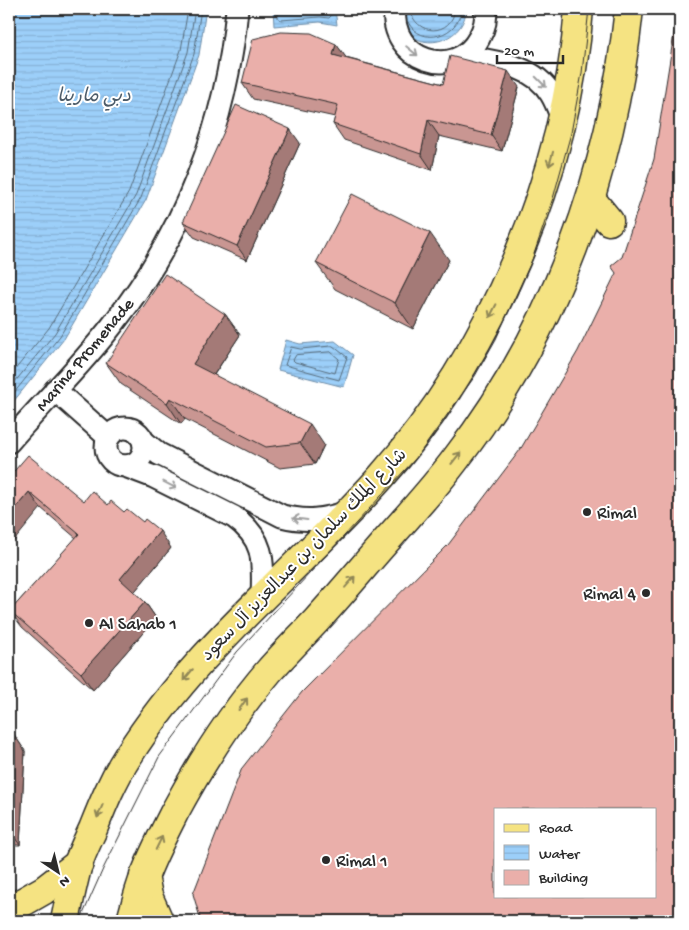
<svg xmlns="http://www.w3.org/2000/svg" width="689" height="930" viewBox="0 0 689 930" font-family="'Gochi Hand','Playpen Sans Arabic',sans-serif">
  <style>
    .water { fill: url(#water-rules); stroke: #6f8da7 }
    .lines { fill: none; stroke-linecap: round; stroke-linejoin: round }
    .shore { stroke: #586d7d; stroke-width: 1 }
    .street-casing { stroke: #2b2b2b; stroke-width: 25 }
    .primary-casing { stroke: #2b2b2b; stroke-width: 31 }
    .street { stroke: #fff; stroke-width: 21 }
    .primary { stroke: #f5e382; stroke-width: 28 }
    .tram { stroke: #2b2b2b; stroke-width: 1 }
    .wall { fill: #c99692; stroke: #2b2b2b }
    .shaded-wall { fill: #a47a77; stroke: #2b2b2b }
    .building { fill: #eaafaa; stroke: #2b2b2b; fill-rule: evenodd }
    .oneway { stroke: #a0a0a0 }
    .oneway2 { stroke: #908756 }
    .poi-dot { fill: #2b2b2b; stroke: #fff; stroke-width: 2 }
    .labels { text-anchor: middle; stroke-width: 4; stroke-linejoin: round; paint-order: stroke }
    .street-label { font-size: 18px; fill: #2b2b2b; stroke: #fff }
    .poi-label { font-size: 18px; fill: #2b2b2b; stroke: #fff; text-anchor: start }
    .water-label { font-size: 19px; font-style: italic; fill: #4d5c69; stroke: #fff }
  </style>
  <defs>
    <pattern id="water-rules" width="6" height="5" patternUnits="userSpaceOnUse" patternTransform="scale(1.25)"><rect width="6" height="5" fill="#9ccff9"/><path d="M0 2.5h6" fill="none" stroke="#87b2d6"/></pattern>
  </defs>
  <rect width="100%" height="100%" fill="#fff"/>
  <filter id="ink" filterUnits="userSpaceOnUse"><feTurbulence type="fractalNoise" baseFrequency=".02" numOctaves="2"/><feDisplacementMap in="SourceGraphic" scale="10" xChannelSelector="R" yChannelSelector="G"/><feConvolveMatrix kernelMatrix="1 2 1 2 8 2 1 2 1" color-interpolation-filters="sRGB"/></filter>
  <g filter="url(#ink)">
    <g class="water">
      <path d="M 9,9 L 206,9 L 199,55 L 146,200 L 64,339 L 9,407 Z"/>
      <path d="M 273,9 L 335,9 L 337,25 L 320,22 L 274,26 Z"/>
      <path d="M 399,9 L 466,9 C 465,41 421,54 405,28 C 402,22 401,15 399,9 Z"/>
      <path d="M 286,340 L 300,344 L 335,341 L 353,355 L 344,387 L 278,370 Z"/>
    </g>
    <g class="lines">
      <g class="shore">
        <path d="M 278,9 L 278,18 L 281,20 L 320,17 L 329,18 L 331,16 L 330,9"/>
        <path d="M 410,9 C 415,37 452,37 455,9"/>
        <path d="M 408,22 C 421,48 460,36 461,9"/>
        <path d="M 333,346 L 347,357 L 339,380 L 285,365 L 291,347 L 300,349 Z"/>
        <path d="M 331,352 L 339,359 L 335,373 L 295,362 L 293,360 L 296,355 Z"/>
        <path d="M 9,377 L 49,328 L 129,192 L 181,50 L 188,9"/>
        <path d="M 9,389 L 55,333 L 136,195 L 188,52 L 195,9"/>
        <path d="M 9,399 L 60,336 L 141,198 L 194,54 L 201,9"/>
      </g>
      <g class="street-casing">
        <g id="street">
          <path d="M 395,9 C 389,59 455,83 479,38 C 484,29 487,19 485,9"/>
          <path d="M 463,56 C 495,62 533,64 551,94 C 556,102 559,111 562,119"/>
          <path d="M 55,390 L 108,437"/>
          <circle cx="125" cy="447" r="19"/>
          <path d="M 143,441 L 159,454 L 282,516 C 306,522 324,520 347,512"/>
          <path d="M 9,442 C 43,402 82,365 114,323 C 185,232 227,123 237,9"/>
          <path d="M 125,466 L 154,477 L 234,517 C 266,540 263,562 262,598"/>
        </g>
      </g>
      <g class="primary-casing">
        <g id="primary">
          <path d="M 591,199 L 609,221"/>
          <path d="M 144,876 L 148,896 L 159,921"/>
          <path d="M 9,910 L 44,890 L 79,863"/>
          <path d="M 65,921 C 69,902 73,882 78,864 C 82,852 88,840 93,829 C 103,804 113,779 128,756 C 196,648 297,571 381,477 C 491,354 567,174 579,9"/>
          <path d="M 131,921 C 135,906 139,890 145,875 C 153,854 164,833 174,813 C 201,763 232,714 269,671 C 284,654 300,638 316,621 C 340,595 363,567 386,541 C 410,514 434,488 455,460 C 556,330 612,171 629,9"/>
        </g>
      </g>
      <use href="#street" class="street"/>
      <use href="#primary" class="primary"/>
      <path class="tram" d="M 80,921 L 103,869 L 159,757 L 237,652 L 417,457 L 475,376 L 496,339 L 532,260 L 554,195 L 571,133 L 582,73 L 589,9"/>
    </g>
    <g class="wall">
      <path d="M 336,44 L 346,58 L 443,84 L 519,87 L 502,151 L 439,136 L 432,170 L 344,140 L 333,124 L 335,117 L 253,99 L 242,83 Z"/>
      <path d="M 300,143 L 247,260 L 194,237 L 183,222 Z"/>
      <path d="M 449,260 L 413,329 L 335,289 L 316,263 Z"/>
      <path d="M 225,314 L 240,335 L 214,375 L 324,445 L 315,464 L 280,468 L 185,419 L 181,424 L 121,384 L 106,363 Z"/>
      <path d="M 9,477 L 84,501 L 108,505 L 124,512 L 171,548 L 134,592 L 145,602 L 156,618 L 93,690 L 22,627 L 10,611 L 76,538 L 41,508 Z"/>
      <path d="M 9,727 L 25,751 L 20,845 L 9,845 Z"/>
    </g>
    <g class="shaded-wall">
      <path d="M 336,44 L 348,60 L 333,55 Z"/>
      <path d="M 508,71 L 519,87 L 502,151 L 491,135 Z"/>
      <path d="M 428,120 L 439,136 L 432,170 L 421,154 Z"/>
      <path d="M 290,129 L 300,143 L 247,260 L 237,246 Z"/>
      <path d="M 430,233 L 449,260 L 413,329 L 395,303 Z"/>
      <path d="M 225,314 L 240,335 L 207,385 L 193,364 Z"/>
      <path d="M 170,398 L 185,419 L 181,424 L 167,403 Z"/>
      <path d="M 310,424 L 324,445 L 315,464 L 300,443 Z"/>
      <path d="M 29,492 L 41,508 L 9,547 L 9,516 Z"/>
      <path d="M 160,531 L 171,548 L 131,596 L 120,579 Z"/>
      <path d="M 145,602 L 156,618 L 93,690 L 81,673 Z"/>
      <path d="M 9,727 L 25,751 L 20,845 L 9,830 Z"/>
    </g>
    <g class="building">
      <path d="M 678,9 L 680,9 L 680,921 L 201,921 L 193,894 L 242,768 L 302,692 L 448,545 L 520,450 L 578,351 L 616,273 L 611,266 L 622,257 L 654,159 ZM 495,809 L 655,809 L 655,896 L 495,896 Z"/>
      <path d="M 281,32 L 311,33 L 336,44 L 333,55 L 443,84 L 450,56 L 508,71 L 491,135 L 428,120 L 421,154 L 333,124 L 338,105 L 242,83 L 253,39 Z"/>
      <path d="M 236,105 L 290,129 L 237,246 L 183,222 Z"/>
      <path d="M 352,194 L 430,233 L 395,303 L 316,263 Z"/>
      <path d="M 165,274 L 225,314 L 193,364 L 310,424 L 300,443 L 266,447 L 170,398 L 167,403 L 106,363 Z"/>
      <path d="M 28,455 L 84,501 L 92,491 L 108,505 L 111,501 L 124,512 L 127,509 L 143,522 L 145,519 L 160,531 L 120,579 L 145,602 L 81,673 L 10,611 L 79,534 L 29,492 L 9,516 L 9,477 Z"/>
    </g>
    <defs><path id="oneway-shaft" d="M-6 0H5M1.5-3L5.5 0L1.5 3" fill="none" stroke-width="1.6" stroke-linecap="round" stroke-linejoin="round" transform="scale(1.25)"/></defs>
    <g class="oneway">
      <use href="#oneway-shaft" transform="translate(412 51) rotate(39)"/>
      <use href="#oneway-shaft" transform="translate(541 82) rotate(45)"/>
      <use href="#oneway-shaft" transform="translate(170 485) rotate(27)"/>
      <use href="#oneway-shaft" transform="translate(300 519) rotate(-173)"/>
    </g>
    <g class="oneway2">
      <use href="#oneway-shaft" transform="translate(551 159) rotate(106)"/>
      <use href="#oneway-shaft" transform="translate(493 311) rotate(117)"/>
      <use href="#oneway-shaft" transform="translate(456 458) rotate(-52)"/>
      <use href="#oneway-shaft" transform="translate(350 582) rotate(-49)"/>
      <use href="#oneway-shaft" transform="translate(188 675) rotate(130)"/>
      <use href="#oneway-shaft" transform="translate(243 704) rotate(-54)"/>
      <use href="#oneway-shaft" transform="translate(100 811) rotate(113)"/>
      <use href="#oneway-shaft" transform="translate(159 843) rotate(-64)"/>
    </g>
  </g>
  <g class="poi-dot">
    <circle cx="587" cy="512" r="5"/>
    <circle cx="646" cy="593" r="5"/>
    <circle cx="89" cy="623" r="5"/>
    <circle cx="326" cy="860" r="5"/>
  </g>
  <g class="labels">
    <g class="street-label">
      <text transform="translate(84 354) rotate(-50)" y="6">Marina Promenade</text>
      <text transform="translate(303 554) rotate(-46)" y="6">شارع الملك سلمان بن عبدالعزيز آل سعود</text>
    </g>
    <g class="poi-label">
      <text x="597" y="518">Rimal</text>
      <text x="636" y="599" text-anchor="end">Rimal 4</text>
      <text x="99" y="629">Al Sahab 1</text>
      <text x="336" y="866">Rimal 1</text>
    </g>
    <g class="water-label">
      <text x="94" y="101">دبي مارينا</text>
    </g>
  </g>
  <rect width="689" height="930" fill="none" stroke="#fff" stroke-width="30"/>
  <rect x="15" y="15" width="659" height="900" fill="none" stroke="#2b2b2b" stroke-width="2" filter="url(#ink)"/>
  <rect x="494" y="808" width="162" height="90" fill="#ffffff" stroke="#aaaaaa"/>
  <rect x="504" y="824" width="25" height="8" fill="#f5e382" stroke="#aaaaaa"/>
  <text x="539" y="832" font-size="15" fill="#2b2b2b">Road</text>
  <rect x="504" y="845" width="25" height="15" fill="url(#water-rules)" stroke="#aaaaaa"/>
  <text x="539" y="858" font-size="15" fill="#2b2b2b">Water</text>
  <rect x="504" y="870" width="25" height="15" fill="#eaafaa" stroke="#aaaaaa"/>
  <text x="539" y="882" font-size="15" fill="#2b2b2b">Building</text>
  <g transform="translate(58 872) rotate(145)" stroke="#ffffff" stroke-width="4" paint-order="stroke">
  <path d="M0-4L9 19L0 12L-9 19Z" fill="#2b2b2b"/>
  <text y="-8" font-size="14" font-weight="bold" text-anchor="middle" fill="#2b2b2b">N</text>
  </g>
  <path d="M497 55v8h66v-8" fill="none" stroke="#2b2b2b" stroke-width="2.5"/>
  <text x="504" y="55" font-size="15" fill="#2b2b2b" stroke="#ffffff" stroke-width="4" paint-order="stroke">20 m</text>
</svg>
